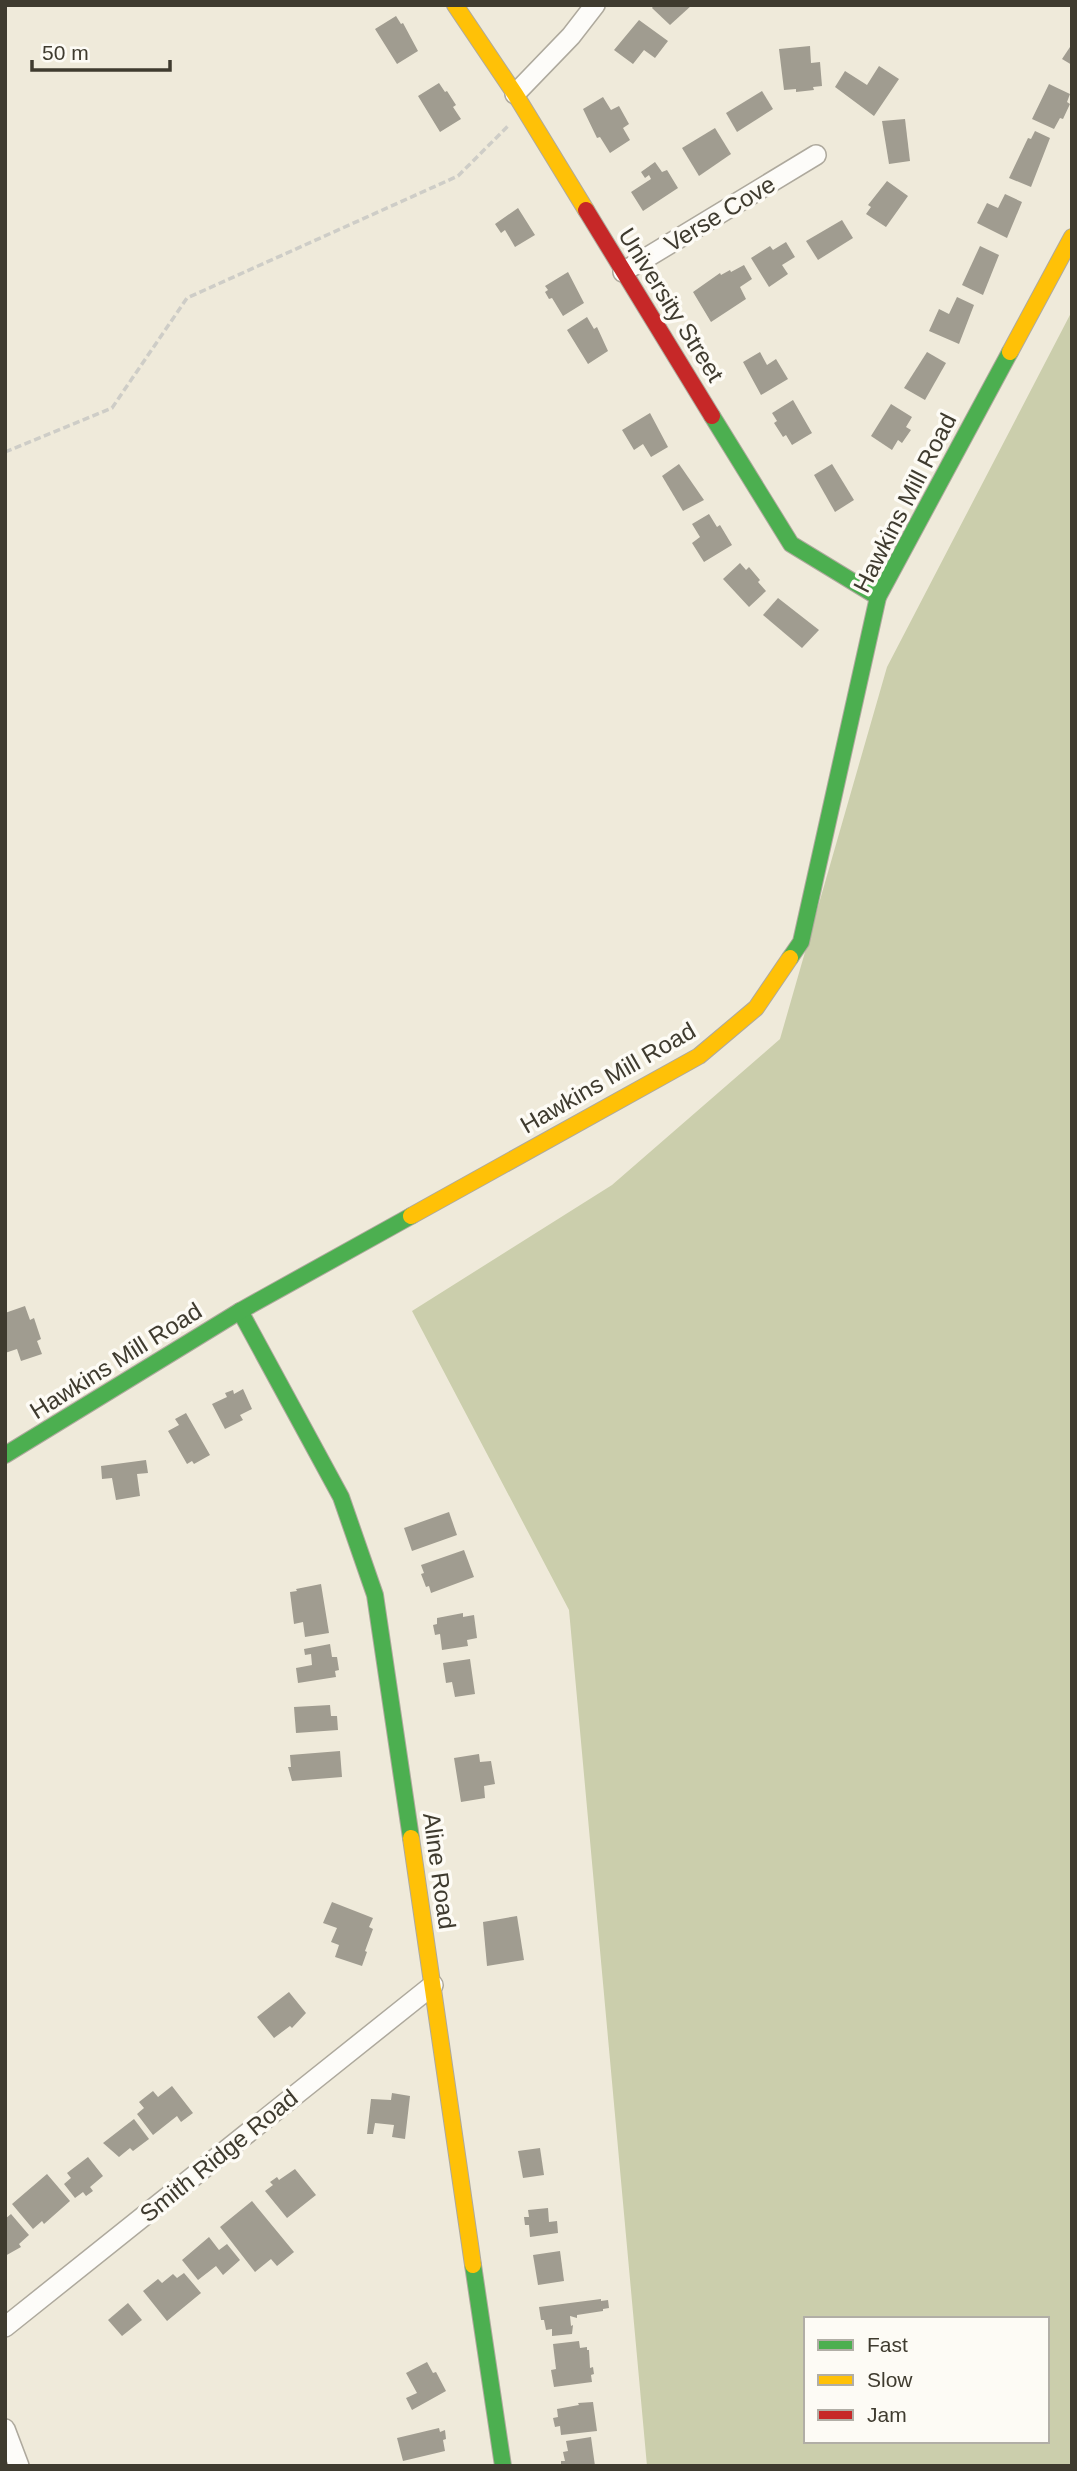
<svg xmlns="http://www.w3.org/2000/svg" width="1077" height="2471" viewBox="0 0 1077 2471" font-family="Helvetica,sans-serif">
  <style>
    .forest { fill: #cbceac; fill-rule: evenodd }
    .building { fill: #a09c90 }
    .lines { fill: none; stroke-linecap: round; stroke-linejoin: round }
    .street-casing { stroke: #aea99d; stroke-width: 22 }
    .fast-casing { stroke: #aea99d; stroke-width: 18 }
    .slow-casing { stroke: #aea99d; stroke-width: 18 }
    .jam-casing { stroke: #aea99d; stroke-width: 18 }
    .path { stroke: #cecdc7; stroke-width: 3.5; stroke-dasharray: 7 3.5; stroke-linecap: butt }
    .street { stroke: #fdfcf9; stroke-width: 19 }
    .fast { stroke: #4caf50; stroke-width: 16 }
    .slow { stroke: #ffc107; stroke-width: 16 }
    .jam { stroke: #c62828; stroke-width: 16 }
    .labels { text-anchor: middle; stroke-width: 7; stroke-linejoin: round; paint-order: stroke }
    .street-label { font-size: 24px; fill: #3f3b2f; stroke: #fdfbf5 }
  </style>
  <rect width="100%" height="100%" fill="#efeada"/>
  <path class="forest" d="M 1072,311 L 1072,2466 L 647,2466 L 569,1610 L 412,1311 L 612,1185 L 780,1039 L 887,667 ZM 806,2319 L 1047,2319 L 1047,2441 L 806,2441 Z"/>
  <g class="building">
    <path d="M 654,5 L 692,5 L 670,25 L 652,8 Z"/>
    <path d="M 396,16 L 401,24 L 403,23 L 418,51 L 397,64 L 375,29 Z"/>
    <path d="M 639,20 L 668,41 L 655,58 L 644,50 L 633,64 L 614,50 Z"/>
    <path d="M 1072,44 L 1072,65 L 1062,59 Z"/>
    <path d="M 810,46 L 811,63 L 820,62 L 822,86 L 813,87 L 814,90 L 796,92 L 796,89 L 784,90 L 779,49 Z"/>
    <path d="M 879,66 L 899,79 L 874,116 L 835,87 L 845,71 L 867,85 Z"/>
    <path d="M 439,83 L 445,92 L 447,91 L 456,105 L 453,107 L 461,119 L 440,132 L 418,96 Z"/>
    <path d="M 1049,84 L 1070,94 L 1067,102 L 1070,104 L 1063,119 L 1060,118 L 1054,129 L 1032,119 Z"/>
    <path d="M 762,91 L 773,109 L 737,132 L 726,113 Z"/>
    <path d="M 603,97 L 611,110 L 619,106 L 629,124 L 623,128 L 630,140 L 610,153 L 600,137 L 597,138 L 583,109 Z"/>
    <path d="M 905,119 L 910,161 L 889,164 L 882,121 Z"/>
    <path d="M 715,128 L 731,154 L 699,176 L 682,148 Z"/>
    <path d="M 1035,131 L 1050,138 L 1031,187 L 1009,178 L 1028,138 L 1031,139 Z"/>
    <path d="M 655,162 L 662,172 L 667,170 L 678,188 L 643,211 L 631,192 L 651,179 L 649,175 L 645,178 L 641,172 Z"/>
    <path d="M 887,181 L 908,196 L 886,227 L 866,214 L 871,207 L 868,205 Z"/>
    <path d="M 1005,194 L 1022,202 L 1007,238 L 977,223 L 987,203 L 998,208 Z"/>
    <path d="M 518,208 L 535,235 L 515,247 L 505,230 L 501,233 L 495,224 Z"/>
    <path d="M 842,220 L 853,238 L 818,260 L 806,241 Z"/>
    <path d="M 786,242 L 795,257 L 782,265 L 788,274 L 769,287 L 751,258 L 770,246 L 773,250 Z"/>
    <path d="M 980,246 L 999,255 L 983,295 L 962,285 Z"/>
    <path d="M 744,265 L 752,279 L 740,287 L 746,299 L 711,322 L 693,292 L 720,273 L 721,275 L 730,270 L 731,272 Z"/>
    <path d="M 568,272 L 584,303 L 563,316 L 552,298 L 549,299 L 545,292 L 548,290 L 545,286 Z"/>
    <path d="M 957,297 L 974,305 L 959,344 L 929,331 L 939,309 L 949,314 Z"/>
    <path d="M 587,317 L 594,329 L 597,327 L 608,351 L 588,364 L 567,330 Z"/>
    <path d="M 760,352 L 767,365 L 776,359 L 788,379 L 761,395 L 743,362 Z"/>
    <path d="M 927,352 L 946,363 L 925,400 L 904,388 Z"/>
    <path d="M 793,400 L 812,433 L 792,445 L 786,435 L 783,437 L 774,423 L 777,421 L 772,413 Z"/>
    <path d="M 891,404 L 912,417 L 906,427 L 911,430 L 902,443 L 898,440 L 892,450 L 871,436 Z"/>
    <path d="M 650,413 L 668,447 L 651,457 L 643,444 L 634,450 L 622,430 Z"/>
    <path d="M 679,464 L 704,500 L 683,511 L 662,476 Z"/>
    <path d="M 832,464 L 854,500 L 835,512 L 814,475 Z"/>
    <path d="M 709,514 L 717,527 L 720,525 L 732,545 L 704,562 L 692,543 L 700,537 L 692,524 Z"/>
    <path d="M 740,563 L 746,570 L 749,567 L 760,580 L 758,582 L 766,591 L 749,607 L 723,579 Z"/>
    <path d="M 778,598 L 819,630 L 802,648 L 763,615 Z"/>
    <path d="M 25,1306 L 30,1320 L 34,1318 L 41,1339 L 37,1341 L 42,1354 L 21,1361 L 17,1349 L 5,1353 L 5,1313 Z"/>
    <path d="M 243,1389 L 252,1409 L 240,1415 L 243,1420 L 225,1429 L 212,1404 L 227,1397 L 225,1393 L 233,1390 L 234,1394 Z"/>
    <path d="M 186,1413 L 210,1455 L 194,1464 L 192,1461 L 187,1464 L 168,1431 L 179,1425 L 175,1419 Z"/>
    <path d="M 146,1460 L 148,1473 L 137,1474 L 140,1496 L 116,1500 L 112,1478 L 102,1479 L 101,1466 Z"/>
    <path d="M 449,1512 L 457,1535 L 412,1551 L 404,1528 Z"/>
    <path d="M 464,1550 L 474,1577 L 431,1593 L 429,1586 L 426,1587 L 421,1574 L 424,1573 L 421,1565 Z"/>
    <path d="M 321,1584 L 329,1633 L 305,1637 L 303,1622 L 294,1624 L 290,1592 L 297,1591 L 296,1589 Z"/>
    <path d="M 463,1613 L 463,1617 L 474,1615 L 477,1638 L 467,1640 L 468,1646 L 442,1650 L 440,1634 L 435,1635 L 433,1625 L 437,1624 L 437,1618 Z"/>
    <path d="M 330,1644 L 332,1657 L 337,1657 L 339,1670 L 335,1671 L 336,1677 L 298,1683 L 296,1668 L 312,1665 L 311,1654 L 305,1655 L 304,1649 Z"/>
    <path d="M 470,1659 L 475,1694 L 455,1697 L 452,1682 L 446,1683 L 443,1663 Z"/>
    <path d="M 330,1705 L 331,1716 L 337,1716 L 338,1730 L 296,1733 L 294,1707 Z"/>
    <path d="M 340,1751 L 342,1777 L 292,1781 L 288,1767 L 291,1767 L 290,1755 Z"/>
    <path d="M 479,1754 L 480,1762 L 491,1761 L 495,1784 L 484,1786 L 485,1798 L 461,1802 L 454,1758 Z"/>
    <path d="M 332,1902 L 373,1918 L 369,1927 L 373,1929 L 365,1951 L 367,1952 L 362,1966 L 335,1957 L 339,1945 L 331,1942 L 337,1928 L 323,1923 Z"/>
    <path d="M 517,1916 L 524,1960 L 487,1966 L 483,1922 Z"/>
    <path d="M 289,1992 L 306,2013 L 292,2028 L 290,2026 L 274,2038 L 257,2017 Z"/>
    <path d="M 172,2086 L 193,2113 L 181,2122 L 177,2116 L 153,2135 L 137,2114 L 144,2108 L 139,2102 L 153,2091 L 158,2097 Z"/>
    <path d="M 392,2093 L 410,2096 L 405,2139 L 392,2137 L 394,2125 L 375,2123 L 373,2134 L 367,2134 L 371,2099 L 391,2100 Z"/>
    <path d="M 134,2119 L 149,2139 L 133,2151 L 130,2148 L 119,2157 L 103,2143 Z"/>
    <path d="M 540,2148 L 544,2175 L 523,2178 L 518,2151 Z"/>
    <path d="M 88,2157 L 103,2176 L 90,2187 L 93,2191 L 86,2196 L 83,2192 L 75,2198 L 64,2184 L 71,2178 L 67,2173 Z"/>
    <path d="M 295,2169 L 316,2195 L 287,2218 L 265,2191 L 273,2185 L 270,2182 L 277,2177 L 279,2180 Z"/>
    <path d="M 47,2174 L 70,2201 L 44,2224 L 42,2221 L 33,2229 L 12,2204 Z"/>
    <path d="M 252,2201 L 294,2252 L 277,2266 L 271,2259 L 255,2272 L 220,2227 Z"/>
    <path d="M 548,2208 L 549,2222 L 557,2221 L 558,2233 L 530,2237 L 529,2225 L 525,2225 L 524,2217 L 529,2217 L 528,2210 Z"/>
    <path d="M 11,2214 L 29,2235 L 19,2244 L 21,2247 L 5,2256 L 5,2219 Z"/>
    <path d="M 209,2237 L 219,2250 L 227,2244 L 240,2260 L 223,2275 L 216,2266 L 198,2280 L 182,2260 Z"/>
    <path d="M 560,2251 L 564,2281 L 538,2285 L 533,2255 Z"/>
    <path d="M 184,2273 L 201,2293 L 167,2321 L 143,2291 L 158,2279 L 162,2283 L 173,2274 L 177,2278 Z"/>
    <path d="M 601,2299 L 601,2301 L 608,2300 L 609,2308 L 603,2309 L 603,2311 L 577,2315 L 577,2318 L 570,2316 L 571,2326 L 573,2325 L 572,2334 L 552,2336 L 552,2329 L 546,2330 L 544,2320 L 541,2320 L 539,2307 Z"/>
    <path d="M 128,2303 L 142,2320 L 122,2336 L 108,2320 Z"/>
    <path d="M 579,2341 L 580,2348 L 587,2347 L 587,2350 L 589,2350 L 590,2368 L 593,2367 L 594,2374 L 591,2375 L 592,2382 L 554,2387 L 551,2370 L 556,2369 L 553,2344 Z"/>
    <path d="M 427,2362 L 433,2373 L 436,2372 L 446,2391 L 412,2410 L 406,2398 L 417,2393 L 406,2373 Z"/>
    <path d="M 593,2402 L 597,2431 L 561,2435 L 560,2426 L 555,2427 L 553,2418 L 558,2417 L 557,2409 L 579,2405 L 578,2403 Z"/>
    <path d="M 439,2428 L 440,2432 L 445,2430 L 446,2439 L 443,2440 L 445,2451 L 403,2461 L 397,2438 Z"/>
    <path d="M 591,2437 L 595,2466 L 561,2466 L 561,2461 L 565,2461 L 563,2452 L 568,2451 L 566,2441 Z"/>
  </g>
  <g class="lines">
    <g class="street-casing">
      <g id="street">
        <path d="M 515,94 L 571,36 L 595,5"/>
        <path d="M 623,272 L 816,155"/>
        <path d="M 5,2327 L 433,1985"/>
        <path d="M 5,2429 L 19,2466"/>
      </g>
    </g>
    <g class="fast-casing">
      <g id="fast">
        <path d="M 712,416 L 791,544 L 878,597"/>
        <path d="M 790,958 L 801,942 L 878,597 L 1010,352"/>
        <path d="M 240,1311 L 341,1497 L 375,1595 L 411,1838"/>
        <path d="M 5,1455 L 240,1311 L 411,1216"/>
        <path d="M 473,2265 L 503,2466"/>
      </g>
    </g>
    <g class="slow-casing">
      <g id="slow">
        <path d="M 455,5 L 515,94 L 586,210"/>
        <path d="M 1010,352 L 1072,237"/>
        <path d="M 411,1216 L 699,1056 L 756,1008 L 790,958"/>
        <path d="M 411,1838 L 473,2265"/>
      </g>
    </g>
    <g class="jam-casing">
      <path id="jam" d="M 586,210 L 712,416"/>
    </g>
    <path class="path" d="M 5,452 L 112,408 L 187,298 L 458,176 L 508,126"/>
    <use href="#street" class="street"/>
    <use href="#fast" class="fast"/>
    <use href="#slow" class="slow"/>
    <use href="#jam" class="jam"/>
  </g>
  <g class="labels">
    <g class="street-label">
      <text transform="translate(720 214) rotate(-31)" y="8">Verse Cove</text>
      <text transform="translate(671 305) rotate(58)" y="8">University Street</text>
      <text transform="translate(905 503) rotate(-63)" y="8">Hawkins Mill Road</text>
      <text transform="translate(608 1078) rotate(-30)" y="8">Hawkins Mill Road</text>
      <text transform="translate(116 1361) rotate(-32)" y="8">Hawkins Mill Road</text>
      <text transform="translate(439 1871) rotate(82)" y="8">Aline Road</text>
      <text transform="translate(219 2156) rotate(-39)" y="8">Smith Ridge Road</text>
    </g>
  </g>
  <rect width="1077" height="2471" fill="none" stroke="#3f3b2f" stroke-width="14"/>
  <rect x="804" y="2317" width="245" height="126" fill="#fdfbf5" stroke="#b1aea6" stroke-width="2"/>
  <rect x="818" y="2340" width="35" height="10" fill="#4caf50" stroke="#b1aea6" stroke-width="2"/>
  <text x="867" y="2352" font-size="21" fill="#3f3b2f">Fast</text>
  <rect x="818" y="2375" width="35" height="10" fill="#ffc107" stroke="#b1aea6" stroke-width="2"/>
  <text x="867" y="2387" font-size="21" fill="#3f3b2f">Slow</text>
  <rect x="818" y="2410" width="35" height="10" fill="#c62828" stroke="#b1aea6" stroke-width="2"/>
  <text x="867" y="2422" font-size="21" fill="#3f3b2f">Jam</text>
  <path d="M32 60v10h138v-10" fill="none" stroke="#3f3b2f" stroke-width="3.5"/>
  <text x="42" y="60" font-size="21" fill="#3f3b2f" stroke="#fdfbf5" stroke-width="5" paint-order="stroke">50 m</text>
</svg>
